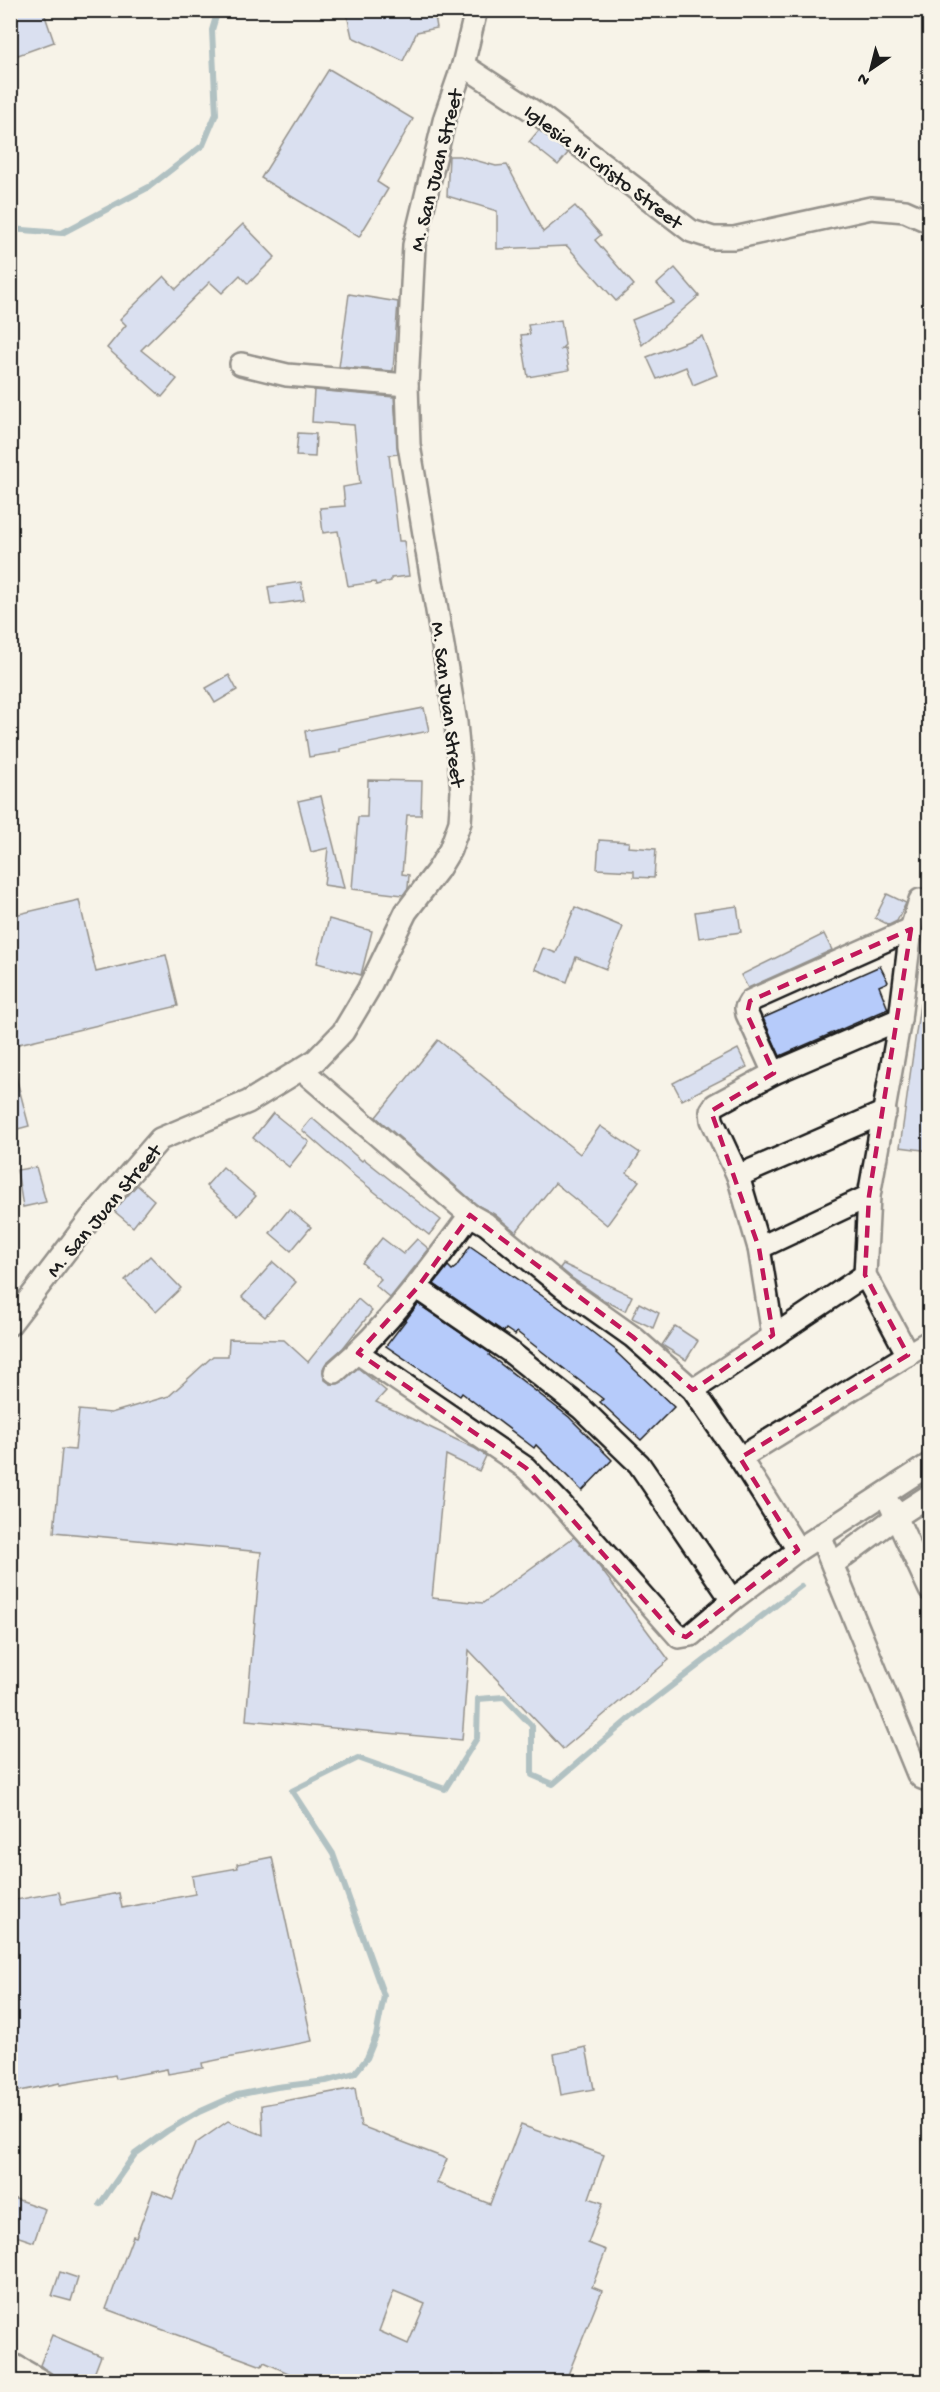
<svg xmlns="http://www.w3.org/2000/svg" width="940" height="2392" viewBox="0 0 940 2392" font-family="'Gochi Hand',sans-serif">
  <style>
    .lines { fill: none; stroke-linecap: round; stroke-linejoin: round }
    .stream { stroke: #5c8696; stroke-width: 6 }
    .building { fill: #b6cbfa; stroke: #1c1c1c; stroke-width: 1.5; fill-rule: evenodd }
    .minor-casing { stroke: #1c1c1c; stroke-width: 26 }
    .minor { stroke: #f7f3e8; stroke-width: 21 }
    .marked { fill: none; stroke: #c2185b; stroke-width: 4.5; stroke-dasharray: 12 8; stroke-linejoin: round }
    .labels { text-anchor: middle; stroke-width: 5; stroke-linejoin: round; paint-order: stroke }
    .street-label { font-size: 21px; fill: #1c1c1c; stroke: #f7f3e8 }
  </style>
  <rect width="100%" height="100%" fill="#f7f3e8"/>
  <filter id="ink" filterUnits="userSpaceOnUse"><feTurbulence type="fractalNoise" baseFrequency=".0167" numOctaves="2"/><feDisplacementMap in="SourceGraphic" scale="12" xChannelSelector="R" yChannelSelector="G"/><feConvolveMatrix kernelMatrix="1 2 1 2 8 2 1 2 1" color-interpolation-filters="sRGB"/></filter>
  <g filter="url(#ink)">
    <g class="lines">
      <g class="stream">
        <path d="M 10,229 L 62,233 L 149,187 L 203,145 L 216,114 L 212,30 L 218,10"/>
        <path d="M 100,2204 L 135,2154 L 167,2131 L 199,2112 L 237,2095 L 277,2087 L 326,2081 L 355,2073 L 367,2058 L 376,2036 L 384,1996 L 333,1854 L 292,1791 L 358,1758 L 445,1789 L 477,1738 L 478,1699 L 504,1697 L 532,1726 L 532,1775 L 553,1784 L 630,1718 L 801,1586"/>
      </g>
    </g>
    <g class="building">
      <path d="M 26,10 L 43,10 L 54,42 L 10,58 L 10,16 Z"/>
      <path d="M 346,10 L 434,10 L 437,28 L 417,32 L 403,61 L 352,37 Z"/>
      <path d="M 329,69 L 413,119 L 377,182 L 388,189 L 359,237 L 261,178 Z"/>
      <path d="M 539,130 L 568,153 L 558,165 L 529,142 Z"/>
      <path d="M 449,156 L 460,156 L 496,166 L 507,165 L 543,232 L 575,206 L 601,235 L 595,240 L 634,285 L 616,301 L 567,246 L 497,249 L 497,211 L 447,196 Z"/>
      <path d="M 243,224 L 275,257 L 248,284 L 240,275 L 222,293 L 210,282 L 141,350 L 177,379 L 162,397 L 107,348 L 126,325 L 120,319 L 164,276 L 176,289 Z"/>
      <path d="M 675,268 L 699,296 L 642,345 L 632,320 L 674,303 L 657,284 Z"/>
      <path d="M 349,294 L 398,302 L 393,371 L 339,367 Z"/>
      <path d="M 561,320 L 565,345 L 560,350 L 565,348 L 569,370 L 528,377 L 521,335 L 530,334 L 528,325 Z"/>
      <path d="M 702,336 L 717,375 L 693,385 L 686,367 L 657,379 L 647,357 Z"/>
      <path d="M 314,390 L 394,397 L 398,454 L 389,455 L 399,541 L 404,541 L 409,576 L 391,578 L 391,581 L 376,585 L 375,582 L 348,586 L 338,531 L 323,533 L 320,508 L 345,506 L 343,487 L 360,484 L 354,425 L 312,422 Z"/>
      <path d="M 298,433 L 316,434 L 315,457 L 296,456 Z"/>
      <path d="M 301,582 L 304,600 L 271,605 L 268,587 Z"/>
      <path d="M 229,675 L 237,690 L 215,703 L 206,688 Z"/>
      <path d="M 424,708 L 429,731 L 340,749 L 340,752 L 309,757 L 305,731 Z"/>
      <path d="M 368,780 L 422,781 L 421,815 L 407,815 L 402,874 L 409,875 L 408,888 L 403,895 L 352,889 L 358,817 L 367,817 Z"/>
      <path d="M 321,796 L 334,847 L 344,888 L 324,885 L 328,848 L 311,852 L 298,801 Z"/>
      <path d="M 599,840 L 629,842 L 628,847 L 656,849 L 654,878 L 634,877 L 634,871 L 597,869 Z"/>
      <path d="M 887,894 L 906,903 L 897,921 L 889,925 L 875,918 Z"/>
      <path d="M 79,900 L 96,972 L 166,955 L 178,1006 L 10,1046 L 10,916 Z"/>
      <path d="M 737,906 L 741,932 L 699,938 L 695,912 Z"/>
      <path d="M 575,907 L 623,927 L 606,969 L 576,957 L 567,982 L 535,969 L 543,948 L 556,953 Z"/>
      <path d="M 329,919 L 372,931 L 361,975 L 317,963 Z"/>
      <path d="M 824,934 L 832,950 L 748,988 L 741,975 Z"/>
      <path d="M 880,966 L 888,982 L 879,986 L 888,1009 L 780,1056 L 763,1018 Z"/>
      <path d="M 920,1004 L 930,1004 L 930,1151 L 900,1147 Z"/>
      <path d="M 438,1040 L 580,1154 L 600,1126 L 640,1153 L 627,1173 L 639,1181 L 607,1225 L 555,1183 L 516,1232 L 494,1214 L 477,1205 L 376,1117 Z"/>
      <path d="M 738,1049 L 747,1067 L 682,1100 L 673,1083 Z"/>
      <path d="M 10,1077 L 16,1077 L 29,1126 L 10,1131 Z"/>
      <path d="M 273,1113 L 309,1142 L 289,1167 L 253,1138 Z"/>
      <path d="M 312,1118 L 362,1161 L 364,1159 L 441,1220 L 429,1235 L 352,1174 L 302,1130 Z"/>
      <path d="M 36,1167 L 46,1202 L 23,1207 L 17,1170 Z"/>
      <path d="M 223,1167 L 256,1196 L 238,1216 L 206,1186 Z"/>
      <path d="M 137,1185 L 154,1200 L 133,1227 L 114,1211 Z"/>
      <path d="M 289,1209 L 311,1227 L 291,1251 L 270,1233 Z"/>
      <path d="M 382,1238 L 403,1254 L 417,1239 L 429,1249 L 390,1298 L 375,1285 L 381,1279 L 362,1263 Z"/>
      <path d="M 470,1246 L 570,1315 L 617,1351 L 616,1352 L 674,1407 L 641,1440 L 600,1402 L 603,1399 L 517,1332 L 515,1335 L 506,1329 L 504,1332 L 434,1284 L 448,1266 L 452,1270 L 456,1267 Z"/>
      <path d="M 150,1256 L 181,1288 L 156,1312 L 125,1280 Z"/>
      <path d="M 273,1262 L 296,1282 L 265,1317 L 242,1297 Z"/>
      <path d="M 563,1264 L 632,1296 L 625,1311 L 604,1300 L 572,1278 L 560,1268 Z"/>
      <path d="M 358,1299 L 372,1311 L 343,1348 L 326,1363 L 323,1369 L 325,1380 L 331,1384 L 338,1384 L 358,1368 L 386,1391 L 376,1402 L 474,1448 L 486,1456 L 479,1471 L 446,1455 L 432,1598 L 483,1603 L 574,1537 L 595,1561 L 669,1660 L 563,1749 L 469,1650 L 462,1740 L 246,1720 L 261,1552 L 54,1532 L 62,1449 L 75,1450 L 79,1410 L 111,1413 L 169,1396 L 213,1356 L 228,1356 L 229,1339 L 284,1340 L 308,1362 Z"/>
      <path d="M 639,1303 L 659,1313 L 653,1328 L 632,1318 Z"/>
      <path d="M 418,1304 L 490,1353 L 489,1355 L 569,1417 L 612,1460 L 582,1491 L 536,1445 L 534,1448 L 462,1393 L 460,1396 L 386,1346 Z"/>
      <path d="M 675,1326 L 698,1341 L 686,1360 L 662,1345 Z"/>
      <path d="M 272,1857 L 312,2041 L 202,2063 L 203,2068 L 168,2074 L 167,2069 L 116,2079 L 115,2075 L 60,2085 L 60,2083 L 10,2093 L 10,1901 L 59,1892 L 62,1904 L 119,1893 L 122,1908 L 195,1894 L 192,1876 L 238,1868 L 237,1864 Z"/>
      <path d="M 586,2047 L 594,2089 L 561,2095 L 554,2054 Z"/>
      <path d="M 355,2088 L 361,2126 L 447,2159 L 437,2183 L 490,2204 L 521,2125 L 604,2155 L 589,2198 L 603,2203 L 588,2243 L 606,2250 L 592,2287 L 602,2291 L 565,2382 L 507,2382 L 492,2375 L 489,2382 L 308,2382 L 264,2362 L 262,2366 L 106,2309 L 133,2236 L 136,2237 L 153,2191 L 173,2199 L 195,2144 L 228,2121 L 263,2135 L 262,2105 ZM 394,2291 L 425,2304 L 408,2344 L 379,2331 Z"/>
      <path d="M 10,2197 L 45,2209 L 34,2242 L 10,2234 Z"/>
      <path d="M 60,2272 L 78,2278 L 71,2301 L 52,2296 Z"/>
      <path d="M 52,2335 L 101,2356 L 91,2382 L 60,2382 L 40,2365 Z"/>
    </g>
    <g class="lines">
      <g class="minor-casing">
        <g id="minor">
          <path d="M 463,65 L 542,117 L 691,231 L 713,238 L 734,238 L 871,208 L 905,211 L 930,222"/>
          <path d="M 241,364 L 287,375 L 407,385"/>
          <path d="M 911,929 L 920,900"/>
          <path d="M 302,1070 L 470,1215 L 486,1224 L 564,1288 L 633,1337 L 693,1390 L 740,1458 L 798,1550 L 930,1464"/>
          <path d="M 774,1073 L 747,1014 L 746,1008 L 750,1001 L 911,929 L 900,1019 L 869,1196 L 865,1275 L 908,1355"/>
          <path d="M 738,1176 L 885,1112"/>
          <path d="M 759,1248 L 869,1196"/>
          <path d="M 417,1288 L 509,1351 L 581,1408 L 639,1464 L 732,1600"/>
          <path d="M 10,1324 L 91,1218 L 160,1139 L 248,1102 L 316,1060 L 343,1032 L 368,990 L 406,912 L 438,870 L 450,850 L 460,822 L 462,791 L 456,723 L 409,445 L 407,385 L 414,245 L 445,117 L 463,65 L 476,10"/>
          <path d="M 773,1335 L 759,1248 L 738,1176 L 712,1120 L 711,1111 L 715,1105 L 774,1073 L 900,1019"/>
          <path d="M 358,1353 L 526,1468 L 562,1505 L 679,1637 L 691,1635 L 732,1600 L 798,1550"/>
          <path d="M 335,1372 C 388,1327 429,1271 470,1215"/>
          <path d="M 693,1390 L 865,1275"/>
          <path d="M 740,1458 L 930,1341"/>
          <path d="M 891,1506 L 930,1590"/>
          <path d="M 820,1535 L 918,1774 L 922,1778 L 930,1781"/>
          <path d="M 833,1564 L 896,1517 L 930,1495"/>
          <path d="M 10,2363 L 43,2382"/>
        </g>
      </g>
      <use href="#minor" class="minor"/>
    </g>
  </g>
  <path d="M0 0H940V2392H0ZM 911,929 L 869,1196 L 865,1275 L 908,1355 L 740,1458 L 798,1550 L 686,1637 L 674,1633 L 526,1468 L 358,1353 L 417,1288 L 470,1215 L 633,1337 L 693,1390 L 773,1335 L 759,1248 L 711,1111 L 774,1073 L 747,1014 L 750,1001 Z" fill="#f7f3e8" fill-opacity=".55" fill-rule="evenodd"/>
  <path class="marked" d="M 911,929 L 869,1196 L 865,1275 L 908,1355 L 740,1458 L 798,1550 L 686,1637 L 674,1633 L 526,1468 L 358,1353 L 417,1288 L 470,1215 L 633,1337 L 693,1390 L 773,1335 L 759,1248 L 711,1111 L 774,1073 L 747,1014 L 750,1001 Z"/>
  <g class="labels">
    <g class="street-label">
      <text transform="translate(604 166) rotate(37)" y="7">Iglesia ni Cristo Street</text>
      <text transform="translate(435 170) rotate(-76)" y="7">M. San Juan Street</text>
      <text transform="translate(449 704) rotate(83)" y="7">M. San Juan Street</text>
      <text transform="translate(103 1210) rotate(-50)" y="7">M. San Juan Street</text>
    </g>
  </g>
  <rect width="940" height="2392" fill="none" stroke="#f7f3e8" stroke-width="36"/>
  <rect x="18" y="18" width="904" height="2356" fill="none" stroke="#1c1c1c" stroke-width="2" filter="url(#ink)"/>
  <g transform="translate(871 69) rotate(215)" stroke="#f7f3e8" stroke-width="4.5" paint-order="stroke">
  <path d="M0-4.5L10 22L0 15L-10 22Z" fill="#1c1c1c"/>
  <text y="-9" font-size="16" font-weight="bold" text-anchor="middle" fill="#1c1c1c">N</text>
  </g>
</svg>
